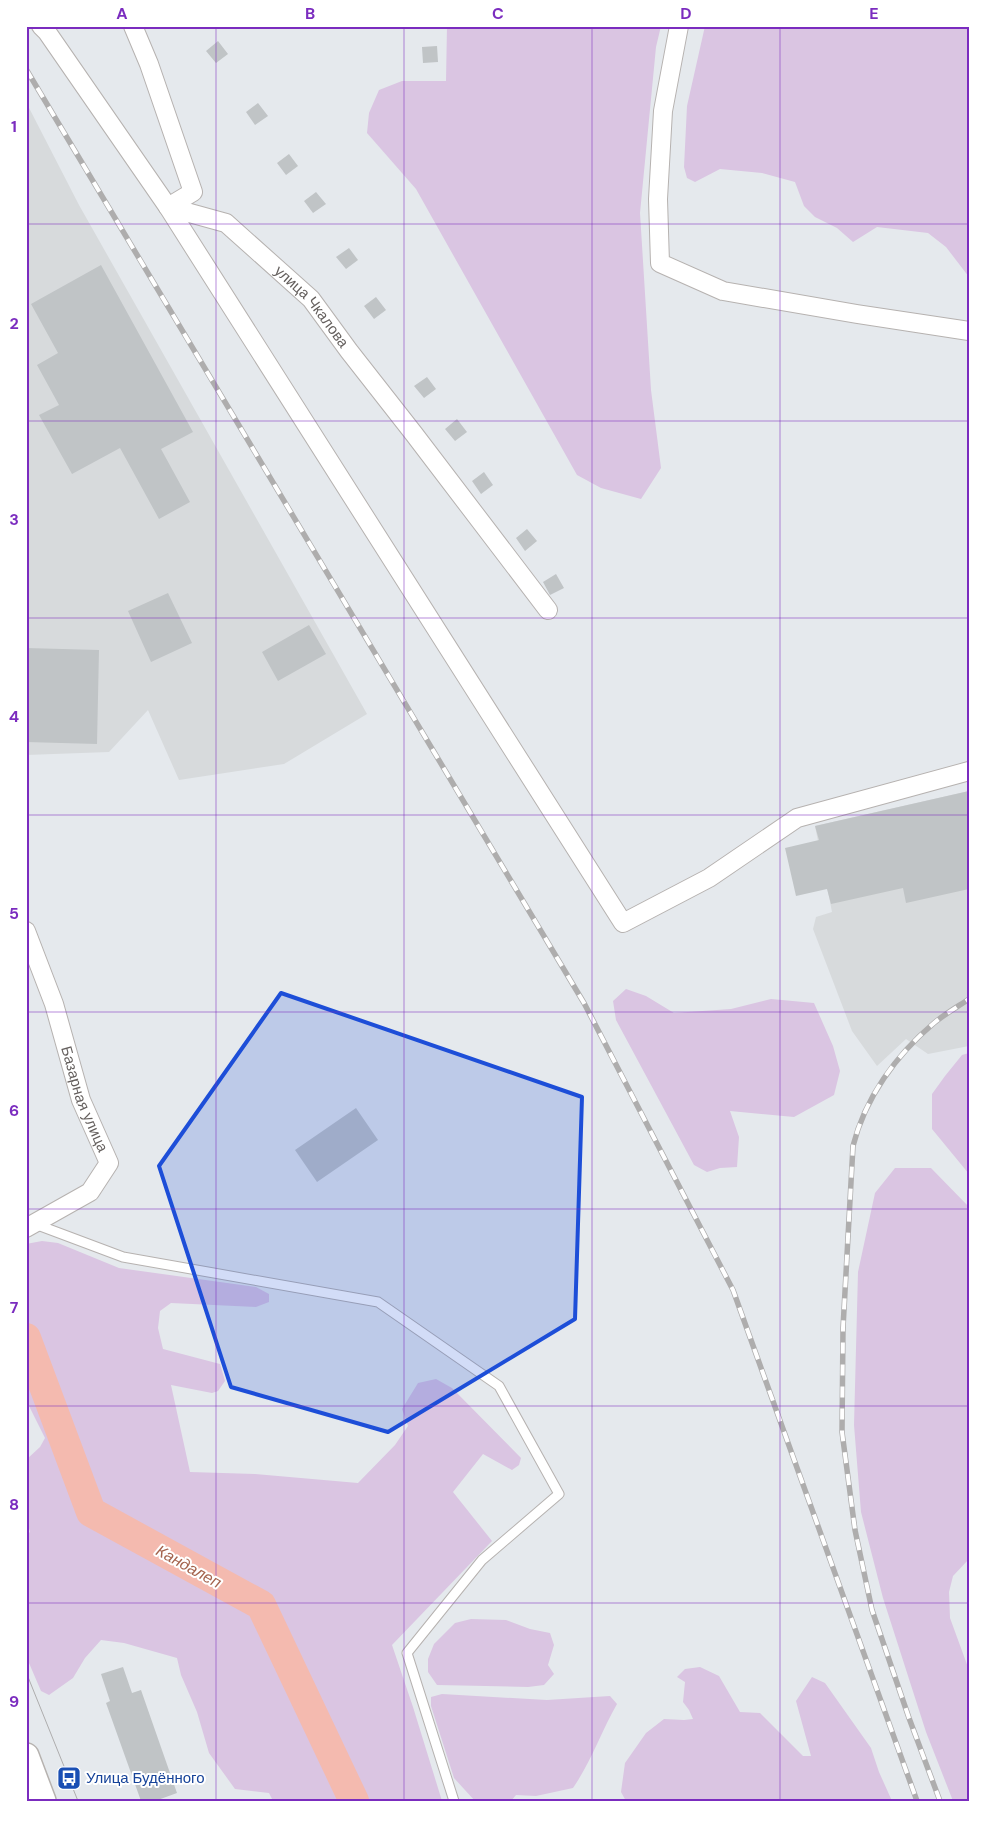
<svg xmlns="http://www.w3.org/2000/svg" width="995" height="1827" viewBox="0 0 995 1827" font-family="'DM Sans',sans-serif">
  <rect width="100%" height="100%" fill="#e5e9ed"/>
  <path fill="#d7dadc" d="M26 102 79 205 367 714 284 764 179 780 148 710 109 752 26 755Z
    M969 791V1046L928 1054 906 1039 877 1066 852 1031 813 929 816 917 832 912 815 826Z"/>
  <path fill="#dac5e2" d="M447 26H661L656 47 640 213 651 390 661 468 641 499 601 488 577 475 416 189 367 133 369 113 379 90 402 81H446Z
    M705 26H969V277L946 247 928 233 877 227 853 242 837 228 815 217 804 206 795 182 762 173 720 169 695 182 687 178 684 167 687 106Z
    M626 989 646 996 674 1013 731 1009 771 999 814 1003 833 1046 840 1071 834 1095 794 1117 730 1111 739 1137 737 1167 720 1168 707 1172 694 1165 616 1020 613 1001Z
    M969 1053V1174L932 1129V1094L945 1076 962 1055Z
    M895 1168H931L969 1207V1559L953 1576 949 1592 950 1618 969 1670V1801H953L926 1732 883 1598 861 1512 854 1425 858 1272 875 1193Z
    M42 1241 58 1243 119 1268 256 1287 269 1294V1302L256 1307 171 1303 160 1311 158 1328 163 1349 220 1364 225 1381 218 1391 212 1393 171 1385 190 1472 255 1474 358 1483 395 1445 408 1426 402 1409 418 1383 436 1379 452 1388 521 1458 519 1465 512 1470 483 1454 453 1492 492 1541 392 1645 413 1707 442 1801H273L269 1793 235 1789 209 1753 197 1712 181 1675 177 1658 124 1643 101 1640 85 1658 73 1678 49 1695 41 1691 26 1656V1535L30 1532 26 1517V1460L40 1447 45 1438 26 1400V1244Z
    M471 1619 506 1620 530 1629 550 1633 554 1645 548 1665 554 1674 544 1685 528 1687 437 1685 428 1672V1659L434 1644 455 1623Z
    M700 1667 719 1676 740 1712 760 1713 803 1756H811L796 1701 812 1677 825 1683 871 1748 879 1772 892 1801H626L621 1792 625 1763 646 1733 664 1719 684 1720 693 1719 689 1710 683 1702 685 1682 677 1677 685 1669Z
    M442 1694 547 1700 610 1696 617 1704C601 1732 591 1762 573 1788L536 1796 516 1795 511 1801H475L454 1778 431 1706V1697Z"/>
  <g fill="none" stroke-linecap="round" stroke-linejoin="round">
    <path stroke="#f4baaf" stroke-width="30" d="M26 1338 91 1512 261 1605 354 1801"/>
  </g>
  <path fill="#c0c4c6" d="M218 41 228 54 216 63 206 51Z
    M437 46 438 62 423 63 422 47Z
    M258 103 268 116 255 125 246 112Z
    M289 154 298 166 286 175 277 163Z
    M316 192 326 204 313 213 304 201Z
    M349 248 358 260 346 269 336 257Z
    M101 265 193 432 161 449 190 502 159 519 120 448 72 474 39 415 59 405 37 365 58 353 31 304Z
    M376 297 386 310 374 319 364 306Z
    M427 377 436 389 424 398 414 386Z
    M457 419 467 432 455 441 445 429Z
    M484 472 493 485 481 494 472 481Z
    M527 529 537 541 525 551 516 538Z
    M556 574 564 588 550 595 543 582Z
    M168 593 192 643 151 662 128 611Z
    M309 625 326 654 278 681 262 652Z
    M26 648 99 650 97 744 26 742Z
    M969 791V889L906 903 903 888 831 904 827 889 796 896 785 848 819 840 815 826Z
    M356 1108 378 1140 317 1182 295 1150Z
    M123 1667 132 1693 141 1690 177 1793 155 1801H141L106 1703 110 1701 101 1674Z"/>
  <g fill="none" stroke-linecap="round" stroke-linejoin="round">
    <g stroke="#b6b2b0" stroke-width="11">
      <path id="service" d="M35 1224 123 1257 378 1302 499 1386 559 1494 482 1560 407 1653 454 1801"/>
    </g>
    <g stroke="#b6b2b0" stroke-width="20">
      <g id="minor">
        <path d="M41 26 47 32 168 207 623 923 709 878 797 818 969 771"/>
        <path id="s1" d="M133 26 149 64 193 192 168 207 226 223 311 299 349 351 414 434 548 610"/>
        <path d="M679 26 663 111 658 199 660 263 723 291 857 314 969 331"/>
        <path id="s2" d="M26 931 54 1004 81 1100 109 1163 90 1192 26 1228"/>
      </g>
    </g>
    <g stroke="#b6b2af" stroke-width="28">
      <path id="secondary" d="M26 1756 43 1801"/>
    </g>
    <use href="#service" stroke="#fff" stroke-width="9"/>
    <use href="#minor" stroke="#fff" stroke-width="18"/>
    <use href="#secondary" stroke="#fff" stroke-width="25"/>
    <path stroke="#aeadad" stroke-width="1" d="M26 1672 78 1801"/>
    <g stroke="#aeadad" stroke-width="5.5">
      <path id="rail" d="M26 69 584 1003 733 1290 917 1801
        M940 1801 909 1718 872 1610 855 1530 842 1432 843 1328 853 1146C865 1098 896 1055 934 1023 945 1014 957 1007 969 999"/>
    </g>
    <use href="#rail" stroke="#fff" stroke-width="4" stroke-dasharray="11" stroke-linecap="butt"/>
  </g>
  <path fill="#1d4ed8" fill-opacity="0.2" stroke="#1d4ed8" stroke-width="4" stroke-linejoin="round" d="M281 993 582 1097 575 1319 388 1432 231 1387 159 1166Z"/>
  <path fill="none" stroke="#7b2cbf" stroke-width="1" stroke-opacity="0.55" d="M216 26V1801M404 26V1801M592 26V1801M780 26V1801M26 224H969M26 421H969M26 618H969M26 815H969M26 1012H969M26 1209H969M26 1406H969M26 1603H969"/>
  <defs>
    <g id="bus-square" transform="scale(1.25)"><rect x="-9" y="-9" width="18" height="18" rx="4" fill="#1a4fb4" stroke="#fff"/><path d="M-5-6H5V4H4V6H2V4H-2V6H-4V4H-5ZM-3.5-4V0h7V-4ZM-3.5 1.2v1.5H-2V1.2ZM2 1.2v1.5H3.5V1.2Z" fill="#fff"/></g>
  </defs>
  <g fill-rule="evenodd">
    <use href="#bus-square" x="69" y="1778"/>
  </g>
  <g text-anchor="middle" stroke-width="4" stroke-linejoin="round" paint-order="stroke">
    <g font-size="15" fill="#645f5d" stroke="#fff">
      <text dy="5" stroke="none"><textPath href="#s1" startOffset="386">улица Чкалова</textPath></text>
      <text dy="5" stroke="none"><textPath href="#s2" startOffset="178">Базарная улица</textPath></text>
    </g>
    <g font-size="15" fill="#164399" stroke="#fff" text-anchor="start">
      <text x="86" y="1783">Улица Будённого</text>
    </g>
    <g font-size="16" font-style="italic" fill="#a4634d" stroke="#fff">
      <text transform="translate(189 1566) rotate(29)" y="6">Кандалеп</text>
    </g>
  </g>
  <rect width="995" height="1827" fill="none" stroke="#ffffff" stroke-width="55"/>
  <rect x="28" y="28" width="940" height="1772" fill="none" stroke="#7b2cbf" stroke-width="2"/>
  <g font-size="16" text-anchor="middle" font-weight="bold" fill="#7b2cbf">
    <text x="122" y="19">A</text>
    <text x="310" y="19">B</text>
    <text x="498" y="19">C</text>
    <text x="686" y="19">D</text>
    <text x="874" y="19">E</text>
    <text x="14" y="132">1</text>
    <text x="14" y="329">2</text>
    <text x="14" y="525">3</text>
    <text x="14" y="722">4</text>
    <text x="14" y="919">5</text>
    <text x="14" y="1116">6</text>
    <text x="14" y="1313">7</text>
    <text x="14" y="1510">8</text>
    <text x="14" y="1707">9</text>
  </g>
</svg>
